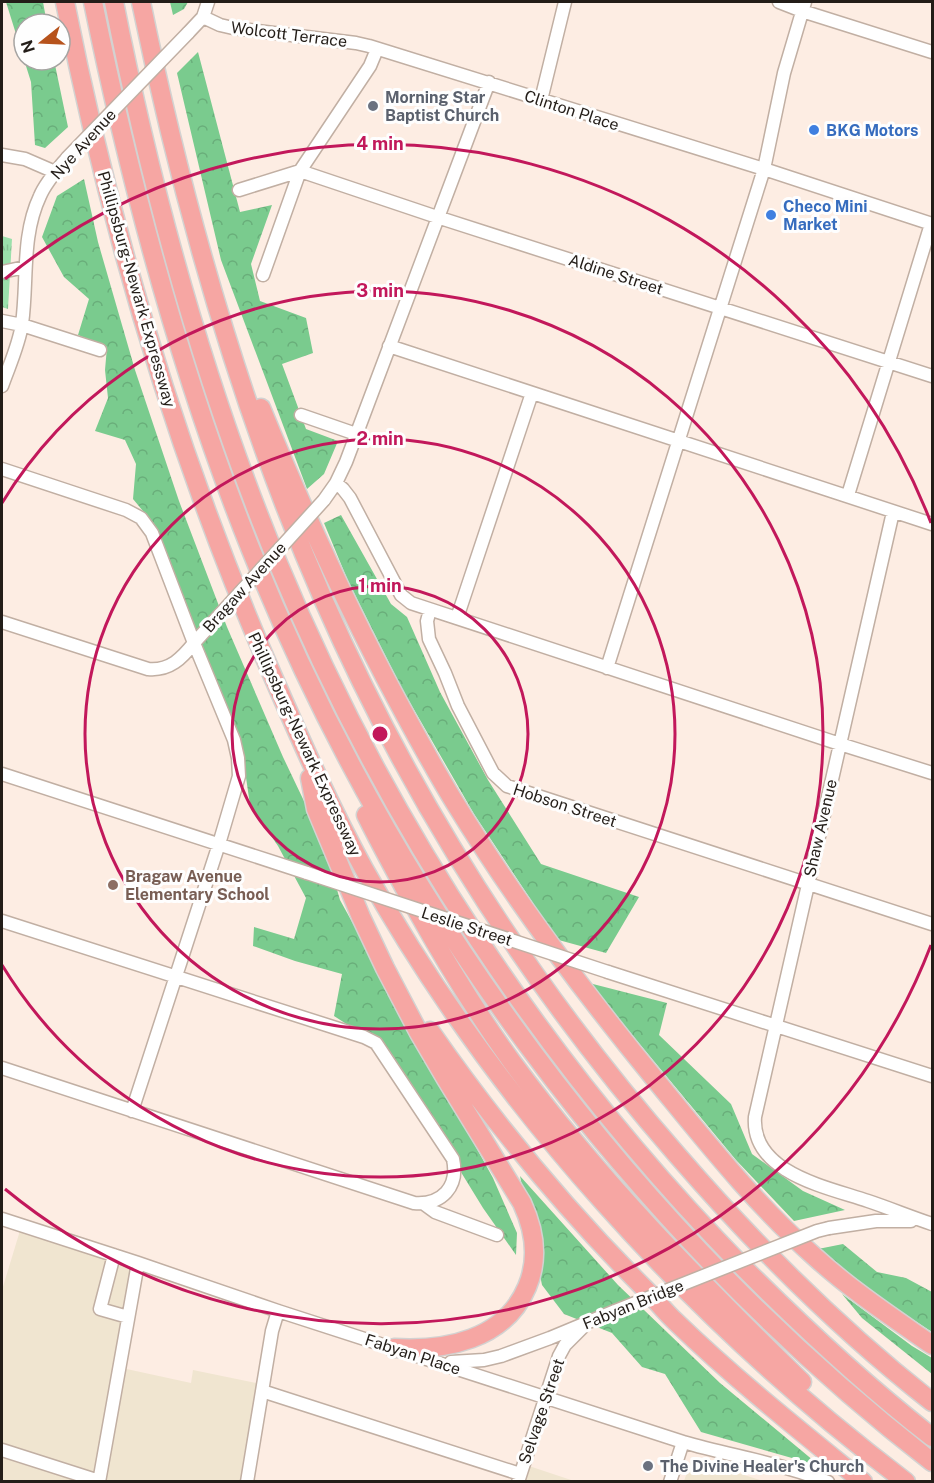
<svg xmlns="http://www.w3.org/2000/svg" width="934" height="1483" viewBox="0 0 934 1483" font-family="'Public Sans',sans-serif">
  <defs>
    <pattern id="grass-tufts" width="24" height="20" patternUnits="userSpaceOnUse" patternTransform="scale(1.5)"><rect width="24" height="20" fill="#9be0ab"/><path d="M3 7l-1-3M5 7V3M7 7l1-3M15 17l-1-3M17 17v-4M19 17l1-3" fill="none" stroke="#85c092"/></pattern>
    <pattern id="forest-crowns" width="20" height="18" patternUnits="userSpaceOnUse" patternTransform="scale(1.5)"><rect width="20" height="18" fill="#7acb8e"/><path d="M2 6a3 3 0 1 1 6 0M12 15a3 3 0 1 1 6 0" fill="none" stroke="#69ae7a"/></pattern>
  </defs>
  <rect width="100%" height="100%" fill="#fdede3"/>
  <path fill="#f0e5d0" d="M22 1224 140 1268 122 1368 191 1383 193 1370 261 1384 248 1478 263 1481 2 1482V1290Z
    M692 1458 763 1481H684Z
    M523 1464 574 1481 518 1482Z"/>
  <path fill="url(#grass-tufts)" d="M2 236 12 239 8 309 2 307Z"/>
  <path fill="url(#forest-crowns)" d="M6 2H43L47 24H24V60H54L68 127 45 148 35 145 31 82Z
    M170 2H188L184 9 173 15Z
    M198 52 240 212 272 205 251 264 260 301 306 318 313 353 282 364 306 429 338 441 324 474 307 489 221 260 177 73Z
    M84 179 98 242 135 370 179 501 227 627 283 757 323 841 340 900 493 1178 517 1233 516 1255 483 1208 448 1151 376 1043 334 1016 342 974 295 961 253 946 254 927 294 939 306 898 278 846 250 805 240 736 183 614 153 523 133 499 136 464 125 440 95 431 108 398 105 370 107 347 78 335 89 299 64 277 42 237 57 196Z
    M341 515 391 604 407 617 440 692 488 780 541 864 639 897 606 953 555 939 531 900 474 814 401 687 348 581 324 523Z
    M589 983 667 1003 659 1035 731 1104 752 1154 803 1191 845 1210 794 1221 736 1160Z
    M520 1176 618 1285 720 1383 820 1466 701 1432 665 1374 642 1367 612 1333 564 1314 542 1285Z
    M843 1244 877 1272 906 1278 932 1292V1332L885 1301 818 1249Z
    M842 1294 912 1346 932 1358V1374L862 1318Z"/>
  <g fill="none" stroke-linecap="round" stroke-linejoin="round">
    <g stroke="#c1afa3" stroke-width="15">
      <path id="minor" d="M779 2 802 11 932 52
        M203 17 220 25 233 28 356 43 369 46 764 169 932 224
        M188 33 203 17 208 2
        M541 100 565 2
        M2 155 25 159 55 172
        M300 171 437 217 932 376
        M239 190 300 171
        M2 272 25 267
        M263 275 300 171 370 66 375 54 376 49
        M2 321 22 325 100 350
        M389 346 932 524
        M2 386C9 366 19 345 22 324 28 281 21 236 40 196 46 182 57 170 67 158
        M301 415 356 434
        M2 469 126 510 141 518 152 533 194 643C182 658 170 671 148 669L2 622
        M336 483 343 489 350 498 401 595 411 603 840 744 932 773
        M848 495 931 224
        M324 500 336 483 346 462 489 82
        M893 512 755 1117C751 1173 827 1187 868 1201 889 1208 911 1217 932 1224
        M430 610 427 621 429 639 445 673 458 706 493 773 507 786 932 924
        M457 618 532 393
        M607 668 764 169 784 73 805 2
        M2 774 307 873
        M2 921 364 1037 376 1043 453 1159C459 1187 442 1205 414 1203L2 1068
        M608 972 932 1076
        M132 1111 219 844 239 776 238 758 234 740 194 643 214 621
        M424 1204 435 1212 497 1235
        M2 1219 138 1263 278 1311 683 1442C731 1456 781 1463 828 1482
        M829 1228 876 1221H911
        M114 1255 100 1309 128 1317
        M451 1362 484 1360 501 1356 550 1338 615 1311
        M262 1391 520 1474
        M2 1450 99 1481
        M99 1482 138 1263
        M247 1482 272 1331 278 1311
        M518 1482 559 1356 565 1345 582 1328
        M670 1482 683 1442"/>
    </g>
    <g stroke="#d3d2d1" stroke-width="21">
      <path id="highway" d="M65 2C111 234 179 462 274 679 302 743 330 807 364 869 495 1104 692 1320 906 1482
        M93 2C131 188 180 373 251 550 394 905 630 1227 932 1462
        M114 2C152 193 203 382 278 563 386 824 545 1065 743 1267 803 1327 865 1385 932 1437
        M141 2C183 206 240 409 324 601 412 802 533 990 678 1156 755 1245 839 1329 932 1402
        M261 408C302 508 346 605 397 700 416 735 434 769 455 803 515 901 585 994 658 1083 708 1144 756 1205 815 1257 851 1290 892 1317 932 1345
        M310 778 316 809 361 917 385 968 419 1033 446 1079 522 1203C535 1231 539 1259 527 1287 505 1340 445 1351 394 1348
        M366 815C383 849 401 882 420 916 448 966 478 1015 512 1062 598 1179 699 1281 802 1382
        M430 1031C494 1123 566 1210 645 1289 656 1300 665 1312 676 1322 735 1379 799 1430 863 1482"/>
    </g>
    <use href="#minor" stroke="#fff" stroke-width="12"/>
    <use href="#highway" stroke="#f6a6a3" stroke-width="18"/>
    <g stroke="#c1afa3" stroke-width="15" stroke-linecap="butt">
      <path id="minor-bridge" d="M67 158 188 33
        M214 621 324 500
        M307 873 608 972
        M615 1311 817 1231 829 1228"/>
    </g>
    <use href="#minor-bridge" stroke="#fff" stroke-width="12"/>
  </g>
  <g fill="none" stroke="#c2185b" stroke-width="3">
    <circle cx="380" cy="734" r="148"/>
    <circle cx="380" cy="734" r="295"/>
    <path d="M2 503A443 443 0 1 1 2 965"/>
    <path d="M931 945A590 590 0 0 1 5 1189M5 279A590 590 0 0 1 931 523"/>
  </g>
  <g fill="#6b7280" stroke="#fefefe" stroke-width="2">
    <circle cx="373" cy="106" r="6"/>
    <circle cx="648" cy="1466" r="6"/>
  </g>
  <g fill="#3f7fe0" stroke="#fefefe" stroke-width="2">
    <circle cx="814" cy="130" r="6"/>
    <circle cx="771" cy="215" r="6"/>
  </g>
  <circle fill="#8d6e63" stroke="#fefefe" stroke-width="2" cx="113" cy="885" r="6"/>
  <g text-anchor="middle" stroke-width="6" stroke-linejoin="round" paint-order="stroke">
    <g font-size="16" fill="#231d18" stroke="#fefefe">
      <text transform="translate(289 34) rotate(7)" y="6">Wolcott Terrace</text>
      <text transform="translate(572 110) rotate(18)" y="6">Clinton Place</text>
      <text transform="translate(83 144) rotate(-48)" y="6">Nye Avenue</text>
      <text transform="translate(616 274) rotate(18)" y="6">Aldine Street</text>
      <text transform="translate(137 289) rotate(74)" y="6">Phillipsburg-Newark Expressway</text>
      <text transform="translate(244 587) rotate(-48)" y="6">Bragaw Avenue</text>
      <text transform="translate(305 744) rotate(65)" y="6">Phillipsburg-Newark Expressway</text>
      <text transform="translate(565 805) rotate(18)" y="6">Hobson Street</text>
      <text transform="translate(820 828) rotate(-77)" y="6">Shaw Avenue</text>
      <text transform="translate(467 926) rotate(18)" y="6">Leslie Street</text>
      <text transform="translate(633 1304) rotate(-22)" y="6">Fabyan Bridge</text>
      <text transform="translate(413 1354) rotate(18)" y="6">Fabyan Place</text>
      <text transform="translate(541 1411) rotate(-71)" y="6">Selvage Street</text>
    </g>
    <g font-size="16" font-weight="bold" fill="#5b616d" stroke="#fefefe" text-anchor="start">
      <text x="385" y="103">Morning Star<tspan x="385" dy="18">Baptist Church</tspan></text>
      <text x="660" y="1472">The Divine Healer's Church</text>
    </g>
    <g font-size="16" font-weight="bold" fill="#366cbe" stroke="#fefefe" text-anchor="start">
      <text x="826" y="136">BKG Motors</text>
      <text x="783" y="212">Checo Mini<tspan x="783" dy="18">Market</tspan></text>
    </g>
    <g font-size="16" font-weight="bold" fill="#785e54" stroke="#fefefe" text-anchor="start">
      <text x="125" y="882">Bragaw Avenue<tspan x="125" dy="18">Elementary School</tspan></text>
    </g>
  </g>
  <circle cx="380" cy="734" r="9" fill="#c2185b" stroke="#fefefe" stroke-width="3"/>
  <g font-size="18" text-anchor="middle" font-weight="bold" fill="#c2185b" stroke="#fefefe" stroke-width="6" stroke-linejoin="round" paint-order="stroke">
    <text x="380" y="150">4 min</text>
    <text x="380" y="297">3 min</text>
    <text x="380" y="445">2 min</text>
    <text x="380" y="592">1 min</text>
  </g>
  <rect width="934" height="1483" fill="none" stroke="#231d18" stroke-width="6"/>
  <g transform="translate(42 42) rotate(252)"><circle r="28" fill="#fefefe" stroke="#a6a4a2" stroke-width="1.5"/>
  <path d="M0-4.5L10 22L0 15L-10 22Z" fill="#b7531c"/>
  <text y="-9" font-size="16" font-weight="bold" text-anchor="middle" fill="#231d18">N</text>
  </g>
</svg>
